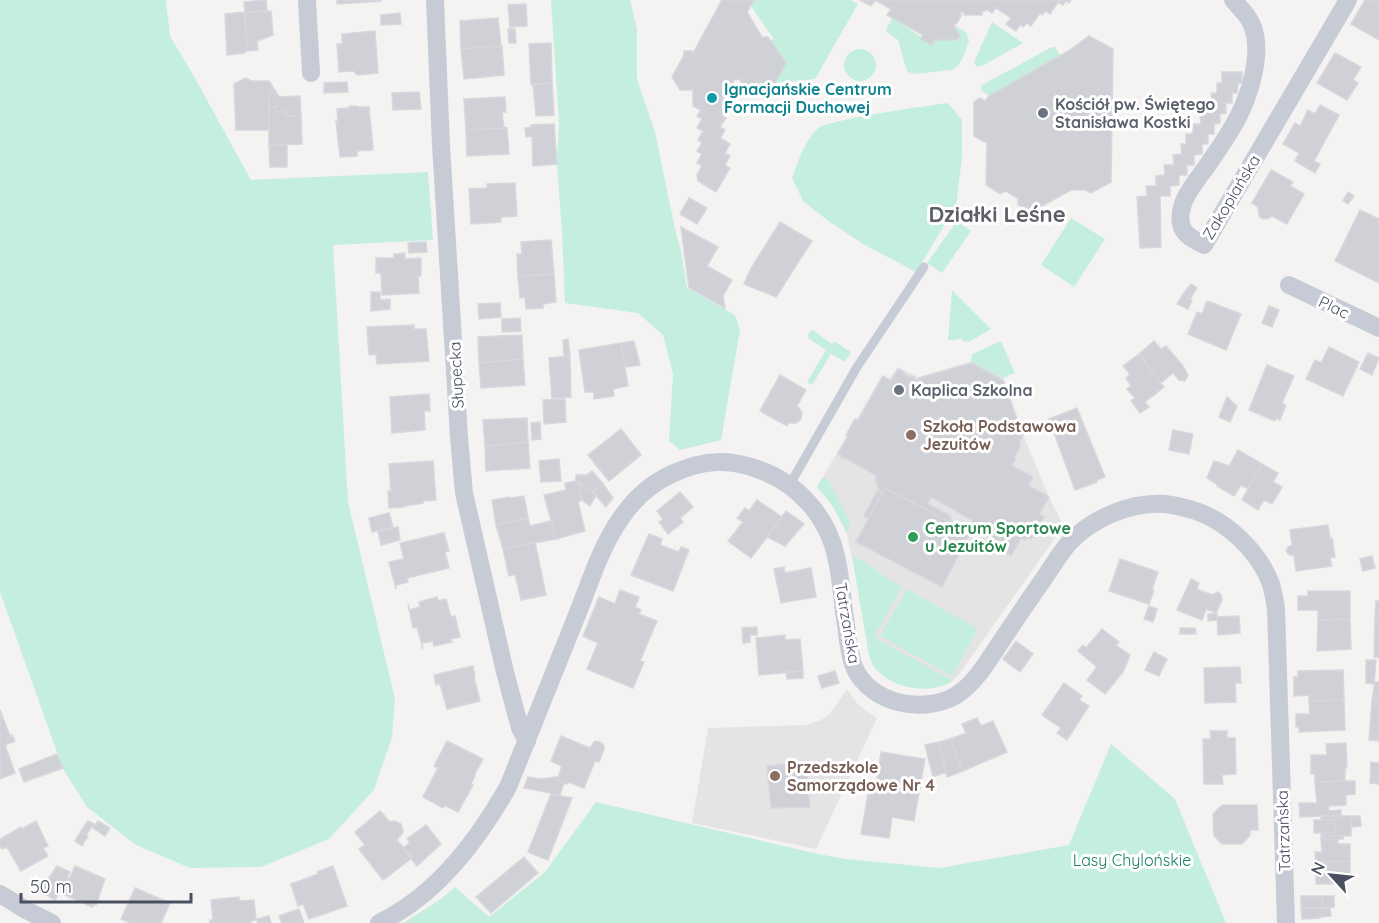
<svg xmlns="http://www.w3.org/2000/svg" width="1379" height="923" viewBox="0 0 1379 923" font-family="Quicksand,sans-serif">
  <rect width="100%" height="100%" fill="#f4f3f2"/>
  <path fill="#e5e4e4" d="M972 361 1003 378 1024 437 1049 497 1065 529 1058 534 957 677 951 682 935 688H914L896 683 884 675 876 669 870 660 860 596 847 534 832 505 817 487 882 375 890 378 898 367 918 377Z
    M847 689 856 702 865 710 877 718 816 849 692 823 708 728 806 725 821 720 830 714Z"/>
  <path fill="#c4efdf" d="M0 0H166L170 36 196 80 251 180 428 172 433 240 333 245 348 502 395 699 392 737 374 790 329 839 261 867 190 868 136 845 87 807 63 769 0 592Z
    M551 0H630L637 29V79L655 132 675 229 681 251 687 288 735 315 740 330 721 440 680 450 669 441 673 374 663 335 638 313 565 303 562 232 557 164 559 122Z
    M754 0H851L858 4 815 79 775 83 770 42 773 38 751 6Z
    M892 18 932 44 934 40 957 39 960 35 954 25 966 32 969 41C965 51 962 66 952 70L914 74 908 72 906 68 898 40 887 32 886 30Z
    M992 22 1023 43 984 65 977 67 974 62Z
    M1052 47H1055L1060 55 989 96 981 90 982 85Z
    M844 65a16 16 0 1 1 32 0a16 16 0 1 1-32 0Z
    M948 103 962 120V157L956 206 916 272 863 244 827 220 803 201 792 178C798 162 804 142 817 129 828 119 927 106 948 103Z
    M1071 218 1105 239 1074 287 1041 265Z
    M957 221 971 231 942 273 927 263Z
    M952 290 991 329 969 342 962 341V339H958L957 340H948Z
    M813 330 832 344 834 341 851 352 845 362 831 354 812 385 807 382 826 350 808 338 809 332Z
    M1001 341 1015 373 1003 378 971 361 972 354Z
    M822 478 828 480 850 523 848 534 832 505 817 487Z
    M852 556C864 560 875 569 885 577 890 580 896 583 902 586L882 623V626C876 628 874 635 878 640L952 680 951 682C945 685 939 687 933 688 913 691 888 684 875 668 871 663 869 657 868 650Z
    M907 589 978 629 952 676 880 636Z
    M1111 744 1175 799 1226 923H403L438 901 455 887 489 917 545 872 596 802 818 854 846 859 940 868 1069 845Z"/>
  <path fill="#cfd1d6" stroke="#d7d7dd" stroke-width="1.5" d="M266 0 267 11 245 12 244 2Z
    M337 0H381V1L337 4Z
    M722 0H754L747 12 762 37H768L786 63 775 83H769L770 86 748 88 747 84 743 85 739 79 733 80 735 91 722 116 726 118 720 127 725 130 720 138 730 144 725 153 730 156 725 165 730 168 716 192 698 181 697 175 702 166 697 163 702 154 697 151 702 143 698 140 703 131 697 128 702 119 697 116 701 110 693 106V90H680L672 77 684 55V51H692V55Z
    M860 0H1071L1069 3 1066 1 1063 5 1058 2 1050 14 1046 11 1042 15 1040 13 1031 26 1027 23 1023 27 1020 25 1016 31 1006 24 1011 18 996 8 992 13 986 9 985 11H982V15H964V12H961V16L957 23 954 25 960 36 957 40H934L932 45 921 39 923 35 887 15 891 9 875 0 871 6Z
    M1365 0H1379V40L1351 24Z
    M526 4 527 26 510 27 508 5Z
    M271 11 273 35 257 41 258 50 247 51 245 12Z
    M245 12 247 51 245 52V53L227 55 225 14Z
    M400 13 401 24 381 25V15Z
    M498 18 501 46 461 49 460 21Z
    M508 29H515L516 43H509Z
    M375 31 378 73 357 75 354 71 339 72 337 44H342V34Z
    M1089 36 1113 49 1111 182 1091 193 1085 190H1071L1033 211 1018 205V198L1012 195 1006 191 1000 194 986 185 987 143 974 136V102L980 98 985 101 989 96 1070 50Z
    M551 43 552 83 531 85 529 44Z
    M501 46H502L504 75 464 79 461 49Z
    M1335 53 1361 67 1353 80 1358 83 1347 100 1317 83Z
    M1222 72H1242V83H1238L1237 93H1232V103H1226V113L1220 114V123L1214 124V134H1208V144H1202V154L1194 155V165H1187V175H1179V185L1170 186V196H1160L1161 247 1140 248 1137 197 1147 196 1146 186H1156V176L1165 175 1164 165H1174L1173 155 1182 154 1181 144H1186V134H1193V124H1201L1200 114 1206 113 1205 104 1212 103 1211 93H1217V83H1222Z
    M246 78 251 81H269L276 92 269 93V130H236L234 84Z
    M347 82 348 92 324 93V83Z
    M552 83 554 115 536 116 533 84Z
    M276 92 279 97 300 96 301 116H287V112H276V107H269V93Z
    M419 92 421 109 393 110 392 93Z
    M505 97 506 112H502L504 128H507L466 130 464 99Z
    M1320 105 1339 115 1314 161 1320 164 1315 173 1295 161 1299 153 1283 144 1295 123 1300 126 1308 110 1315 114Z
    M350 106H356L358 107H369L373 148 372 150 357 151V156L340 157 336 121 338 122 337 109 348 108Z
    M269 107H276V112H287V116H301L302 144 269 145Z
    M554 124 557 164 533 166 532 136 526 137 525 128 532 127 531 125Z
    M507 128 509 154 467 156 466 130Z
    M269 145H287V167H270Z
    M1271 170 1293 182 1290 186 1304 194 1287 224 1272 216 1267 219 1261 218 1259 216 1258 207 1252 203Z
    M515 183 517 216 501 217V222L471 224 469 189 487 188V184Z
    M1348 192 1354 196 1348 204 1343 201Z
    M689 198 707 208 697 224 680 214Z
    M1360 210 1379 219V283L1335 261Z
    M780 222 812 241 776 297 744 284 750 270Z
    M681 227 718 247 707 266 732 280 723 296 725 308 689 288Z
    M551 240 554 274 518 276 517 254H522L521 242Z
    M426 242 427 252 409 253 408 243Z
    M405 253V259L421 258V276H418L419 293 382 295 381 273H376V258H394V254Z
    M554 274 556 302 543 304V308L526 309 525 297 520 298 518 276Z
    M1191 284 1197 288 1190 299 1183 294Z
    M371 292H380V300L390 299V309L371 311Z
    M1183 294 1192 300 1188 309 1177 304Z
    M1207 301 1241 314 1226 350 1188 334 1197 312 1202 314Z
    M500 303 501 317 479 319 478 304Z
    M1269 306 1279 310 1272 327 1262 323Z
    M520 318 521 331 502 332V319Z
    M414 325V329H426L429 361 377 364 376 354 369 355 367 327Z
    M522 335 523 359 479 363 478 337Z
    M568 339 570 356 564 357 563 340Z
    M634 341 640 365 625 367 621 343Z
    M1154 341 1161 349 1166 346 1183 366 1188 375 1185 381 1179 380 1173 373 1161 383 1139 354Z
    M621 343 628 386 613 389 614 396 594 399V392H585L579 350Z
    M1329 347 1359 362 1343 396 1306 379 1315 360 1321 363Z
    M1368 353 1379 358 1372 375 1360 369Z
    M1139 354 1164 387 1145 402 1149 407 1140 413 1131 401 1135 398 1127 389 1131 386 1126 378 1130 374 1123 366Z
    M570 356 571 397 552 398 549 358Z
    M523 359 525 385 481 388 479 363Z
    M972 363 1003 380 1023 435 1020 441 1019 450 1014 457 1016 458 1012 466 1033 477 1028 485 1049 497 1039 514 1044 517 1031 539 1027 537 1025 540 1021 538 1011 556 988 543 991 538 969 526 972 520 931 497 928 504 949 515 952 523 885 488 883 492 879 490 875 479 877 476 845 458 844 459 841 458 842 456 838 454 848 436 846 435 855 419 858 421 883 376 891 381 898 369 904 372 903 373 910 377 911 376 914 377 913 378 918 381 920 378Z
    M1267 365 1294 376 1282 403 1286 405 1280 420 1276 418 1275 421 1249 410Z
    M780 375 806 390 797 406 802 412 801 419 796 423H788L787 426 760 411Z
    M429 394 430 411H424L425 430 392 433 390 397Z
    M1227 397 1237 406 1230 422 1219 417Z
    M565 399 566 422 544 424 543 400Z
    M1077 408 1105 477 1097 480V482L1075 490 1049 419Z
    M527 418 528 442 485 446 483 420Z
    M540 422 541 439 532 440 531 423Z
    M621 429 641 455 609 481 588 455Z
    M1173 430 1193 434 1189 454 1169 450Z
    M528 442 530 468 486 471 485 446Z
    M1238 450 1262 464 1248 489 1241 485 1234 496 1217 486 1218 485 1207 478 1214 461 1229 466Z
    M559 459 561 481 541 482 539 461Z
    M433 461 436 500 423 501V503L404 506V507L389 508 388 491H391L389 464Z
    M1262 464 1278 473 1273 482 1282 487 1272 504 1264 500 1258 510 1242 500Z
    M592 471 603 484 593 492 576 481V475H587Z
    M576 481 579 483 582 500 578 502 585 531 556 539 544 495 566 490 565 483Z
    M579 483 590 490 596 495 590 506 582 500Z
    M603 484 613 498 606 507 593 492Z
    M885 488 970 533 942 587 856 542Z
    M877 491 882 493 868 518 864 516Z
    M680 492 693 507 680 518 683 522 668 534 659 522 663 519 657 511Z
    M524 496 528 518 496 525 492 500 510 497 511 498Z
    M757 500 782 517 751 558 728 541 743 522 737 518 745 508 749 511Z
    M786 511 804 524 785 546 767 537Z
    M389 513 393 527 372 532 369 518Z
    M528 518 530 526 551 521 556 539 503 549 496 525Z
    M1328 525 1330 539 1332 538 1335 557 1330 558 1332 566 1296 571 1294 556 1288 554 1286 550 1288 547 1292 545 1290 530Z
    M398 527 400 540 381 545 378 532Z
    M444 533 449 551 445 552 449 568 407 578 408 582 396 585V589L389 562 404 559 400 543Z
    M649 534 662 539 660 545 679 552 681 547 689 550 673 591 631 575Z
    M535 542 546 595 521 600 515 574 509 576 503 549Z
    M1372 556 1375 568 1363 571 1360 559Z
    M1120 559 1158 572 1152 589 1154 590 1149 604 1109 591Z
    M784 567 785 573 811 568 816 597 781 603 774 569Z
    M1191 579 1199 583 1197 589 1212 595 1218 592 1221 595 1222 600 1216 613 1206 609 1202 620 1177 610Z
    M620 590 639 597 635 607 641 610 639 614 657 621 640 661 644 662 633 688 587 669 598 643 583 636 599 597 615 604Z
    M1308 591H1350V619L1318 620V610H1298V596H1308Z
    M437 597 438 601 446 599 451 617 455 616 460 637 451 639 452 642 434 646 433 641 422 643 423 649 417 627 413 628 408 604 409 610 420 607 419 602Z
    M1376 601H1379V620L1375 619Z
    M1149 606 1157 609 1153 622 1144 619Z
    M1208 614H1217V620L1208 621Z
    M1239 616 1240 633 1218 635 1217 617Z
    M1350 619 1351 649 1317 651 1318 620Z
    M1375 619 1379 620V658L1374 657Z
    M757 627V635H750V642L743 643 742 628Z
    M1180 628H1195L1196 634H1180Z
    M1102 629 1119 642 1116 645 1130 655 1123 672 1105 694 1087 680 1097 667 1078 651 1083 645 1086 648Z
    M785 635V640L800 639 803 671 759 675 756 638Z
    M1016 641 1033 654 1020 672 1003 659Z
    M1154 652 1167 659 1159 676 1145 670Z
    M1366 660H1376L1374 684 1366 683Z
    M473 666 475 676 474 677 480 701 447 709 440 684 436 685 434 675Z
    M1240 667 1241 683H1235L1236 702 1205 703 1204 668Z
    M1343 670 1344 700 1309 701V695L1294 696V677H1298V671Z
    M803 671V678L787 679 786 672Z
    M835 671 839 683 822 688 818 676Z
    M1375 682H1379V701L1372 700Z
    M1064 683 1082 696 1079 700 1089 706 1067 740 1057 733 1061 728 1042 715Z
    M1344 700 1345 730 1299 732V727H1296V714H1310L1309 701Z
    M1372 700 1379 701V741L1369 740Z
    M0 710 10 736 12 735 15 741 5 745 15 773 0 779Z
    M977 718 981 726 993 721 1007 752 963 771 950 739 966 733 962 724Z
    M1210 731H1227V738H1235L1236 774 1222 775 1223 784H1204L1203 739H1211Z
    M561 736 590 748 595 741 600 742 604 745V749L599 762 595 761 584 788 568 782 567 784 557 780 562 766 551 761Z
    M950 739 963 771 947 777 939 742Z
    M447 741 483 759 474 775 475 776 471 784 473 785 458 812 444 805 443 808 423 797 438 768 434 766Z
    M939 742 946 772 933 777 925 745Z
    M1346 743 1347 768H1345V781L1315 782V774H1311V755H1327L1326 744Z
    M881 752 925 759 914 821 892 817 889 838 861 834 870 783 877 785 878 778H877Z
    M57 754 63 768 24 782 19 769Z
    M1371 762 1379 763V784L1370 783Z
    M794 763V764L806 763 810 807 771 808 767 766Z
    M528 777 541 779 558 777 557 780 564 783 560 795 524 788Z
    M1345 781H1355V794L1346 795V805L1329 806 1328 811 1341 810V815L1300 817 1299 803H1317L1315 782Z
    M551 794 572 798 548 860 528 852Z
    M1222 805H1257L1258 830H1250V835L1242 844H1222L1214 836 1213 814Z
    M380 811 390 822 394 821 401 824 403 832 397 840 412 858 383 880 359 849 365 845 355 832Z
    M1321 816H1351V836H1321V833H1335L1334 820H1321Z
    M1351 816H1360L1361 826 1351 827Z
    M1314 820H1334L1335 833H1314Z
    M36 821 48 846 43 848 48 856 21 871 7 847 2 849 0 846V839L21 827 22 829Z
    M88 821 94 824 86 835 81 831Z
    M98 821 110 828 105 836 93 828Z
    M426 825 441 844 417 866 403 848 410 843 407 839Z
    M81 831 88 836 82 846 75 841Z
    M1322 836H1343V839H1321Z
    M1321 839H1338V844H1350V861L1316 862 1315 852H1322Z
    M524 857 538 873 491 913 476 897Z
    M1350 861V879H1339V884H1316V862Z
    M57 866 70 872 67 877 70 878 64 890 61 889 55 900 40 891Z
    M75 866 105 879 96 905 94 904 92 907 63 894Z
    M333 866 347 906 309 919 303 904 298 906 291 884 318 874 317 872Z
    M135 888 170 903 161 923H130L121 919Z
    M1301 896H1322L1323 908H1301Z
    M1322 896H1334V907L1323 908Z
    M239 897V901L254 900 256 920 251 921V923H210V920H213L211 900Z
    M1301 908H1320V918L1302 919Z
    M1320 908H1330L1331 916 1320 917Z
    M299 909 304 923H282L279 916Z
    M269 916 271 923H258L257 919Z"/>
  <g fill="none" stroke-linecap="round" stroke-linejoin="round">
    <path stroke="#c7cbd6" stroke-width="9" d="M789 486 857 367 924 267"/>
    <path stroke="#c7cbd6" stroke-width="18" d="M307 0 311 73
      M435 0 441 145 459 437 464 493 505 672 520 728 527 741
      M1233 0C1239 7 1246 13 1250 21 1264 46 1252 87 1241 111 1232 131 1219 148 1207 166 1195 183 1177 202 1181 224 1183 235 1195 240 1204 245L1348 0
      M1289 285 1379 328
      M0 894 26 910 52 923
      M379 923C437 895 477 841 508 787 532 728 555 669 579 610 591 579 602 545 621 518 634 499 653 482 674 473 703 460 729 458 760 470 798 484 827 516 836 556 841 577 842 598 845 619 848 635 848 654 855 669 872 704 923 714 955 696 974 685 988 661 1000 643 1014 622 1028 601 1043 580 1051 568 1059 555 1068 544 1092 518 1130 502 1165 504 1175 505 1186 508 1196 511 1228 522 1259 552 1271 584 1273 592 1275 601 1276 609L1286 923"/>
  </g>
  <circle fill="#0f9aa8" stroke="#fff" stroke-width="2" cx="712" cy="98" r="6"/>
  <g fill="#6b7280" stroke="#fff" stroke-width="2">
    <circle cx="1043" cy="113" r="6"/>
    <circle cx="899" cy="390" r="6"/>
  </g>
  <g fill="#8d6e63" stroke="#fff" stroke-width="2">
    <circle cx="911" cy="435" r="6"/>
    <circle cx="775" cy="776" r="6"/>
  </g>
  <circle fill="#2e9e5b" stroke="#fff" stroke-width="2" cx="913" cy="537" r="6"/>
  <g text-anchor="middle" stroke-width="6" stroke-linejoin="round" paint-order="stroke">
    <g font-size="16" font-weight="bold" fill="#0d838f" stroke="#fff" text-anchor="start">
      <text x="724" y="95">Ignacjańskie Centrum<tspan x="724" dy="18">Formacji Duchowej</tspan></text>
    </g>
    <g font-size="16" font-weight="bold" fill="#5b616d" stroke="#fff" text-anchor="start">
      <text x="1055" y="110">Kościół pw. Świętego<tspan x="1055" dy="18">Stanisława Kostki</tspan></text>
      <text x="911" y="396">Kaplica Szkolna</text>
    </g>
    <g font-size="16" fill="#4a5060" stroke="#fff">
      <text transform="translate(1231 197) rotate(-59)" y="6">Zakopiańska</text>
      <text transform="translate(1334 307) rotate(26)" y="6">Plac</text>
      <text transform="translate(456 375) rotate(-93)" y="6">Słupecka</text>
      <text transform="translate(848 623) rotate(80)" y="6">Tatrzańska</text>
      <text transform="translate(1283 831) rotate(-92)" y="6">Tatrzańska</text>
    </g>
    <g font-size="16" font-weight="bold" fill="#785e54" stroke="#fff" text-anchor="start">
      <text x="923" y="432">Szkoła Podstawowa<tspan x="923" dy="18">Jezuitów</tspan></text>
      <text x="787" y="773">Przedszkole<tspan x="787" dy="18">Samorządowe Nr 4</tspan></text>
    </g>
    <g font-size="16" font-weight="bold" fill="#27864d" stroke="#fff" text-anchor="start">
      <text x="925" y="534">Centrum Sportowe<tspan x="925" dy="18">u Jezuitów</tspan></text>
    </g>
    <g font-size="16" fill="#1b8167" stroke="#fff">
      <text x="1132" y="866">Lasy Chylońskie</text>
    </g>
    <g font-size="22" font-weight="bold" fill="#5f6067" stroke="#fff">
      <text x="997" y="222">Działki Leśne</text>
    </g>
  </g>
  <g transform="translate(1331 875) rotate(297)" stroke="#ffffff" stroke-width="4.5" paint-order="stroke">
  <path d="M0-4.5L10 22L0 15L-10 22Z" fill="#4a5060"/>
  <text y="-9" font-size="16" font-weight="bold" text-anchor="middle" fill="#4a5060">N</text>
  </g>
  <path d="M21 893v9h170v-9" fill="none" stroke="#4a5060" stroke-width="3"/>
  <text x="30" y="893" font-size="18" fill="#4a5060" stroke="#ffffff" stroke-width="4.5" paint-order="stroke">50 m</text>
</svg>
